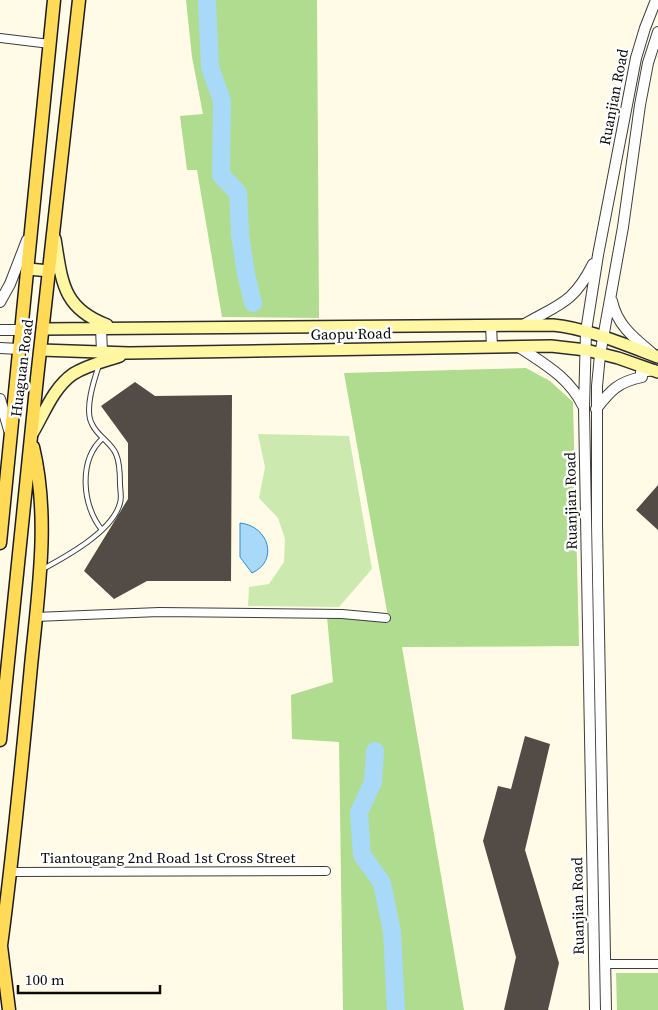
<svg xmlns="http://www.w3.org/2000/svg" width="658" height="1010" viewBox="0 0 658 1010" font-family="'Source Serif 4',serif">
  <rect width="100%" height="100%" fill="#fffbe6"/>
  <path fill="#cceaaf" d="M258 434 349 436 372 569 339 607 248 606 249 587 269 584 284 562 285 539 278 518 259 498 265 467Z"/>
  <path fill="#afdc8e" d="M186 0H317L319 318 222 317 197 170H187L180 116 203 114 192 57Z
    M526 368 550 381 573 402 579 646 402 647 464 1010H343L339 742 292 739 291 695 333 682 327 617 389 622 344 373Z
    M616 973H658V1010H617Z"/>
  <path fill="#a8d9f9" stroke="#2c8dd3" d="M240 523C269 526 279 561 252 573L240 557Z"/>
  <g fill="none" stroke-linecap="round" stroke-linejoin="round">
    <path stroke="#a8d9f9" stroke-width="18" d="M207 0 210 67 222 101 221 175 238 193 240 234 246 274 253 303
      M375 751 373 782 359 812 362 855 382 883 392 932 396 1010"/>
  </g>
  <path fill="#534b46" d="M135 382 155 396 232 395 231 581H147L114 599 84 571 128 499V443L101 406Z
    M658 485V530L636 510Z
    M525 736 550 744 525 850 559 963 548 1010H504L516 957 483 841 498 786 511 789Z"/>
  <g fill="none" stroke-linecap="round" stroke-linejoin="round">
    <g stroke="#3d3d3d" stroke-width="6">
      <path id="service" d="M102 530C82 506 78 460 103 438
        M43 569C67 556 113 531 120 503 122 497 120 490 120 484 120 474 120 463 116 454 111 442 97 436 92 424 84 410 94 380 99 365"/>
    </g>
    <g stroke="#3d3d3d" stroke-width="10">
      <path id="minor" d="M0 38 50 44
        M35 617 159 612 342 614 386 618
        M10 872 326 871
        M605 964H658"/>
    </g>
    <g stroke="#3d3d3d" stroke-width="12">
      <path id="tertiary" d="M612 301C617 325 634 338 652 353
        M0 302 10 284 27 240
        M491 325 492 347
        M523 325C559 304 573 304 593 264
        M101 328 102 352
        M0 330H21
        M519 347C544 364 569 377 583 406
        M0 348 19 349
        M0 399 9 430
        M596 409C611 390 618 382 642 377L641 372 654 370
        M595 1010 584 408 586 331 598 255 636 58 645 28 656 0
        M606 1010 597 525V386L600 355 623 227 640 105 648 63 658 32"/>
    </g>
    <g stroke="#2c2c2c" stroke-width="14">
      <path id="secondary" d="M55 239C62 281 62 308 107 325
        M28 269 50 271
        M43 329 553 325C586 328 626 345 658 357
        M41 350 129 353 551 346 586 350 618 358 658 372
        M32 434C44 414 53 388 73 374 87 365 105 361 120 356"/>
    </g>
    <g stroke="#1b1b1b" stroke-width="15">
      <path id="primary" d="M0 543 54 0
        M0 740 37 378 79 0
        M1 946 9 1010
        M0 953C13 858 22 762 31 666 38 594 50 518 33 447"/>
    </g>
    <use href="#service" stroke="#fff" stroke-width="4"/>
    <use href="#minor" stroke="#fff" stroke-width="8"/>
    <use href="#tertiary" stroke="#fff" stroke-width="10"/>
    <use href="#secondary" stroke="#fff7a1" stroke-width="11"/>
    <use href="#primary" stroke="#ffda56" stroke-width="12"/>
  </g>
  <g text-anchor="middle" stroke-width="5" stroke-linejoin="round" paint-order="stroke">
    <g font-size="15" fill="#0a0a0a" stroke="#fff">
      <text transform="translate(614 97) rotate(-79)" y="5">Ruanjian Road</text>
      <text transform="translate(351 334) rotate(-1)" y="5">Gaopu Road</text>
      <text transform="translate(22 368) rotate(-83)" y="5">Huaguan Road</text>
      <text transform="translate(571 501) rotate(-91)" y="5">Ruanjian Road</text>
      <text x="168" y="863">Tiantougang 2nd Road 1st Cross Street</text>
      <text transform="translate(578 906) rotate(-91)" y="5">Ruanjian Road</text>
    </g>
  </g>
  <path d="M18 985v8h142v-8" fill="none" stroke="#0a0a0a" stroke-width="2.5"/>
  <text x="25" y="985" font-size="15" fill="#0a0a0a" stroke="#ffffff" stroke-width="4" paint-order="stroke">100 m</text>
</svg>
